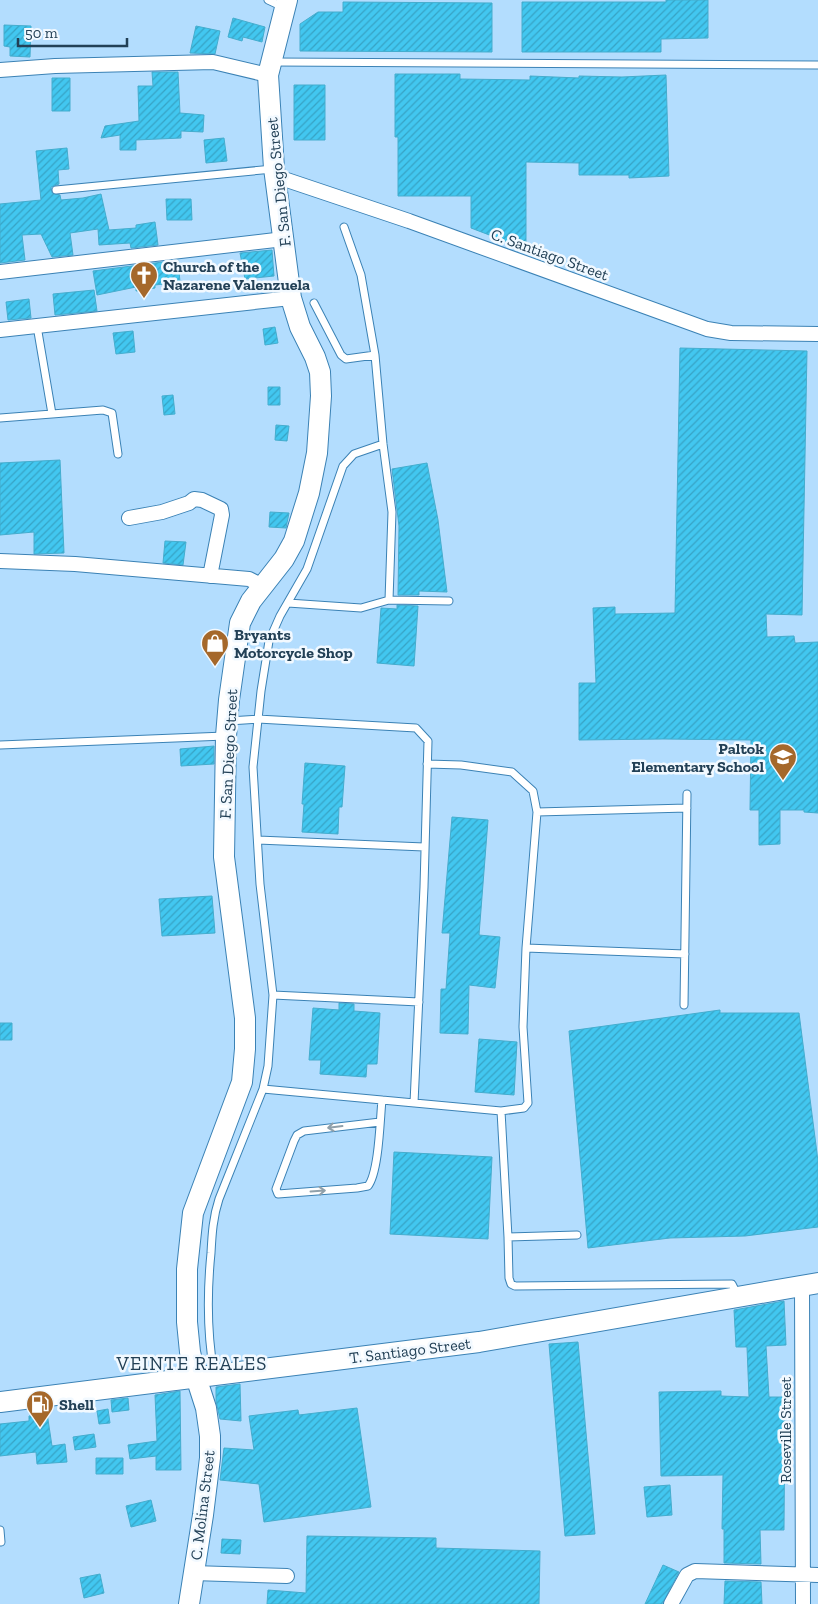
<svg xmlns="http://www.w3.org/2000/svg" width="818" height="1604" viewBox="0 0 818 1604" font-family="'Zilla Slab',serif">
  <defs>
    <pattern id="building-hatch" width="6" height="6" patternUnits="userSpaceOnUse" patternTransform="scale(1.25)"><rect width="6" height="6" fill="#42c7f0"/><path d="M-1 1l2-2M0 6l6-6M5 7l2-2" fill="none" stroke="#37a3c5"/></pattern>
  </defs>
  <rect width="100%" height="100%" fill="#b3ddfe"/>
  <path fill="url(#building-hatch)" stroke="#44adce" d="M666 0H708V38L661 39V52H522V2H666Z
    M343 2 492 3V52L300 51V24L318 12H343Z
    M233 18 265 27 262 42 243 37 242 41 228 37Z
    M4 25 31 26 30 57 10 56V47L4 46Z
    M196 26 220 31 215 54 190 53Z
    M152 72H178L180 113 204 115 203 132 181 131V138L136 140V150H120V135L101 138 105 126 139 121 138 86H153Z
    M395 74H460V79L530 80V76L579 78V76L622 77 666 75 669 176 629 178V175H579V163L526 162V249L471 228V196H398V137H395Z
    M52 78H70V111H52Z
    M294 85H325V140H294Z
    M224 138 227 161 206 163 204 140Z
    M67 148 69 169 58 170 59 184 51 187 52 193 60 195 61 200 83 198 101 194 109 230 136 228V225L155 222 158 245 131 248 130 243 99 245 98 229 70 233 73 255 52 257 41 234 22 235 25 260 0 263V204L41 200 36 151Z
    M166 199H191L192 220H167Z
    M272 250 274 276 245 279 240 253Z
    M178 260 180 282 155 285V288L136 291V287L97 295 93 271Z
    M94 290 97 311 55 315 53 294Z
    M29 299 31 318 8 320 6 302Z
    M275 327 278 343 265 345 263 329Z
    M133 331 135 352 116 354 113 333Z
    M680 348 807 351 802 615 766 614 767 637 794 636 795 643 818 642V813L804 812V810H780V844L759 845V810H750L751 740 664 739 579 740V683H596L593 608 615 607V614L675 613Z
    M268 387H280V405H268Z
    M173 395 175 414 164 415 162 396Z
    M276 425 289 426 287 441 275 440Z
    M60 460 64 553 34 554V532L0 535V463Z
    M427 463 438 520 447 592 419 591V595H398L399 526 392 469Z
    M270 512 289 513 286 528 269 527Z
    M165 541 186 542 183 565 163 563Z
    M397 605 418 606 414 666 377 663 381 608 397 609Z
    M214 746V764L181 766 180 749Z
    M305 763 345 766 342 807H339L338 834 302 832 304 804H302Z
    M452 817 488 820 479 935 500 937 495 988 469 985 468 1034 440 1033 441 989H446L450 933H442Z
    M212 896 215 933 162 936 159 899Z
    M339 1003 354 1004V1011L380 1013 377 1064H367L366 1077 320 1074 321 1060H309L313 1008 339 1010Z
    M720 1010V1013H799L818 1161V1227L745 1236 670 1238 588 1248 569 1031Z
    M0 1023H12V1040H0Z
    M479 1039 517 1042 514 1095 475 1092Z
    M394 1152 492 1157 488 1239 390 1234Z
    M784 1301 786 1345 766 1346 769 1397H785L784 1530H760L761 1564 724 1563V1529H722L723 1475 661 1476 659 1392 721 1391V1396L749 1397 747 1347H736L734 1310Z
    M578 1342 595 1534 565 1536 549 1344Z
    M240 1384 241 1421 220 1419 216 1401V1387Z
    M180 1391 181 1470H156V1456L130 1459 128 1445 157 1441 155 1395Z
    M128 1398 129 1410 112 1412 111 1400Z
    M357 1408 371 1507 264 1522 259 1484 220 1480 224 1448 254 1450 249 1416 298 1410 299 1415Z
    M108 1409 110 1423 99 1424 97 1411Z
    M47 1413 52 1446 65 1444 67 1462 37 1464 36 1452 0 1456V1424L29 1421V1416Z
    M94 1434 96 1447 75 1450 73 1437Z
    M96 1458H123V1474H96Z
    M670 1485 672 1515 647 1517 644 1487Z
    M151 1500 156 1521 131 1527 126 1506Z
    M307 1536 436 1538V1548L540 1551 539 1604H267L268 1590 306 1593Z
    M222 1539 241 1540 240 1554 221 1553Z
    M663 1565 679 1572 662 1604H645Z
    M100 1574 104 1593 84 1598 80 1578Z
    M725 1581 761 1582 762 1604H724Z"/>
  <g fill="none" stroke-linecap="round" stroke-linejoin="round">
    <g stroke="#3b82b5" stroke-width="9">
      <path id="lane" d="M268 0 283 7
        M273 62 818 65
        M56 190 273 169
        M344 227 361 275 375 355
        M314 303 341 355 346 359 375 355 383 444 392 512 389 600
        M37 326 52 414 103 410 112 413 118 454
        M0 418 52 414
        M288 603 361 608 389 600 449 601
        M229 721 258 719 416 728 428 741 424 887 414 1103
        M0 745 225 736
        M427 764 461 765 512 772 533 791 537 812 526 948 523 1027 528 1103 524 1108 501 1111 508 1237 577 1235
        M537 812 687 808
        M258 840 424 847
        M526 948 685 954
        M273 995 419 1002
        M684 1005 687 794
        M263 1089 501 1111
        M380 1122 304 1131 297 1135 294 1141 276 1189 278 1194 357 1188 368 1186C379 1172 380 1119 382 1100
        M508 1237 509 1278 511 1284 515 1286 732 1284 738 1296
        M214 1373C207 1333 207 1293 211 1253 212 1234 213 1217 219 1199L263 1089 268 1066 273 995 260 884 253 767 261 691 269 641 280 616 307 569 343 466 354 454 383 444
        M0 1530 1 1542"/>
    </g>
    <g stroke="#3b82b5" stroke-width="16">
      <path id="street" d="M0 70 55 66 213 62 268 75
        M275 176 409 221 707 329 731 333 818 334
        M0 272 284 239
        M0 330 291 298
        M129 518 162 512 189 503 194 499 202 500 221 509 222 515 210 576
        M0 561 75 564 249 579 263 586
        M802 1286 803 1604
        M193 1573 287 1576
        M671 1604 687 1575 695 1571 818 1575"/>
    </g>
    <g stroke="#3b82b5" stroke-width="22">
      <path id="secondary" d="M0 1402 479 1342 818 1283
        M189 1604 203 1515 210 1458V1436L206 1408 196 1377 190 1352 187 1322V1269L193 1213 242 1082 245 1049V1018L224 857 226 736 229 700 240 623 251 601 284 559 294 541 309 493 317 453 321 396 320 372 315 357 300 327 291 298 274 168 268 75 287 0"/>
    </g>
    <use href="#lane" stroke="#fff" stroke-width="7"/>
    <use href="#street" stroke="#fff" stroke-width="14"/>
    <use href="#secondary" stroke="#fff" stroke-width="20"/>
  </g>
  <defs><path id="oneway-shaft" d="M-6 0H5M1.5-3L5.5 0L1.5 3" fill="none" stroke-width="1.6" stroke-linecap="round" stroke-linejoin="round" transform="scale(1.25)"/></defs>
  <g stroke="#90a0aa">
    <use href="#oneway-shaft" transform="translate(335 1127) rotate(173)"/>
    <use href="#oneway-shaft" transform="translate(318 1191) rotate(-4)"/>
  </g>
  <defs>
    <g id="church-pin" transform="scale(1.4375)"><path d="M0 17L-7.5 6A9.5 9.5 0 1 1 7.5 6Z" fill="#a5682b" stroke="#f2f9ff"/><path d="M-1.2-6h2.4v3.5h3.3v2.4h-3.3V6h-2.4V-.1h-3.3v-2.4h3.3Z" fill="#fff"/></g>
    <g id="shop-pin" transform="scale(1.4375)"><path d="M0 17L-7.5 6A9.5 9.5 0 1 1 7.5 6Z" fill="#a5682b" stroke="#f2f9ff"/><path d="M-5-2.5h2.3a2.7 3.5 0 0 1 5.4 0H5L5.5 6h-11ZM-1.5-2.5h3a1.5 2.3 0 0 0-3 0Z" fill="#fff"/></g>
    <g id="school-pin" transform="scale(1.4375)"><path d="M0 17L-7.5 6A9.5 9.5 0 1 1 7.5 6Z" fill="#a5682b" stroke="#f2f9ff"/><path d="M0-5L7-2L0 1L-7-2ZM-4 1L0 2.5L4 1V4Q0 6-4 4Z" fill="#fff"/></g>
    <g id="fuel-pin" transform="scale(1.4375)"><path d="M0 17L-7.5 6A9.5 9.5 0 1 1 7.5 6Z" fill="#a5682b" stroke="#f2f9ff"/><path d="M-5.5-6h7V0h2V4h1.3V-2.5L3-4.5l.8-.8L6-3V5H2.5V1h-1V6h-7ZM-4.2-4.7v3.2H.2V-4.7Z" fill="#fff"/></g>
  </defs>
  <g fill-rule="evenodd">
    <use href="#church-pin" x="144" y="275"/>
    <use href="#shop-pin" x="215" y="643"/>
    <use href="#school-pin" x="783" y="757"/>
    <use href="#fuel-pin" x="40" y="1404"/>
  </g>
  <g text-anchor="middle" stroke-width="5" stroke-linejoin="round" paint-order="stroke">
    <g font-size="16" fill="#224056" stroke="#f2f9ff">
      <text transform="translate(278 182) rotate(-96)" y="6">F. San Diego Street</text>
      <text transform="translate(550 254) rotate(20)" y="6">C. Santiago Street</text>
      <text transform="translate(228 754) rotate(-87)" y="6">F. San Diego Street</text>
      <text transform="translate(410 1350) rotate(-7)" y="6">T. Santiago Street</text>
      <text transform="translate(785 1430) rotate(-90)" y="6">Roseville Street</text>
      <text transform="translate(202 1505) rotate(-83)" y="6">C. Molina Street</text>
    </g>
    <g font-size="16" font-weight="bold" fill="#224056" stroke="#f2f9ff" text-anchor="start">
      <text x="163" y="272">Church of the<tspan x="163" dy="18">Nazarene Valenzuela</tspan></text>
      <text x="234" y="640">Bryants<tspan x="234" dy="18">Motorcycle Shop</tspan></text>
      <text x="764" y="754" text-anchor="end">Paltok<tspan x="764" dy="18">Elementary School</tspan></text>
      <text x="59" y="1410">Shell</text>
    </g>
    <g font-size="19" letter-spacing="1" fill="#224056" stroke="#f2f9ff">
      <text x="192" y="1370">VEINTE REALES</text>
    </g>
  </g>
  <path d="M18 38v8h109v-8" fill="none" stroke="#224056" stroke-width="2.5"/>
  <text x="25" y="38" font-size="15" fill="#224056" stroke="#f2f9ff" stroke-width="4" paint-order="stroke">50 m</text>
</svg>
